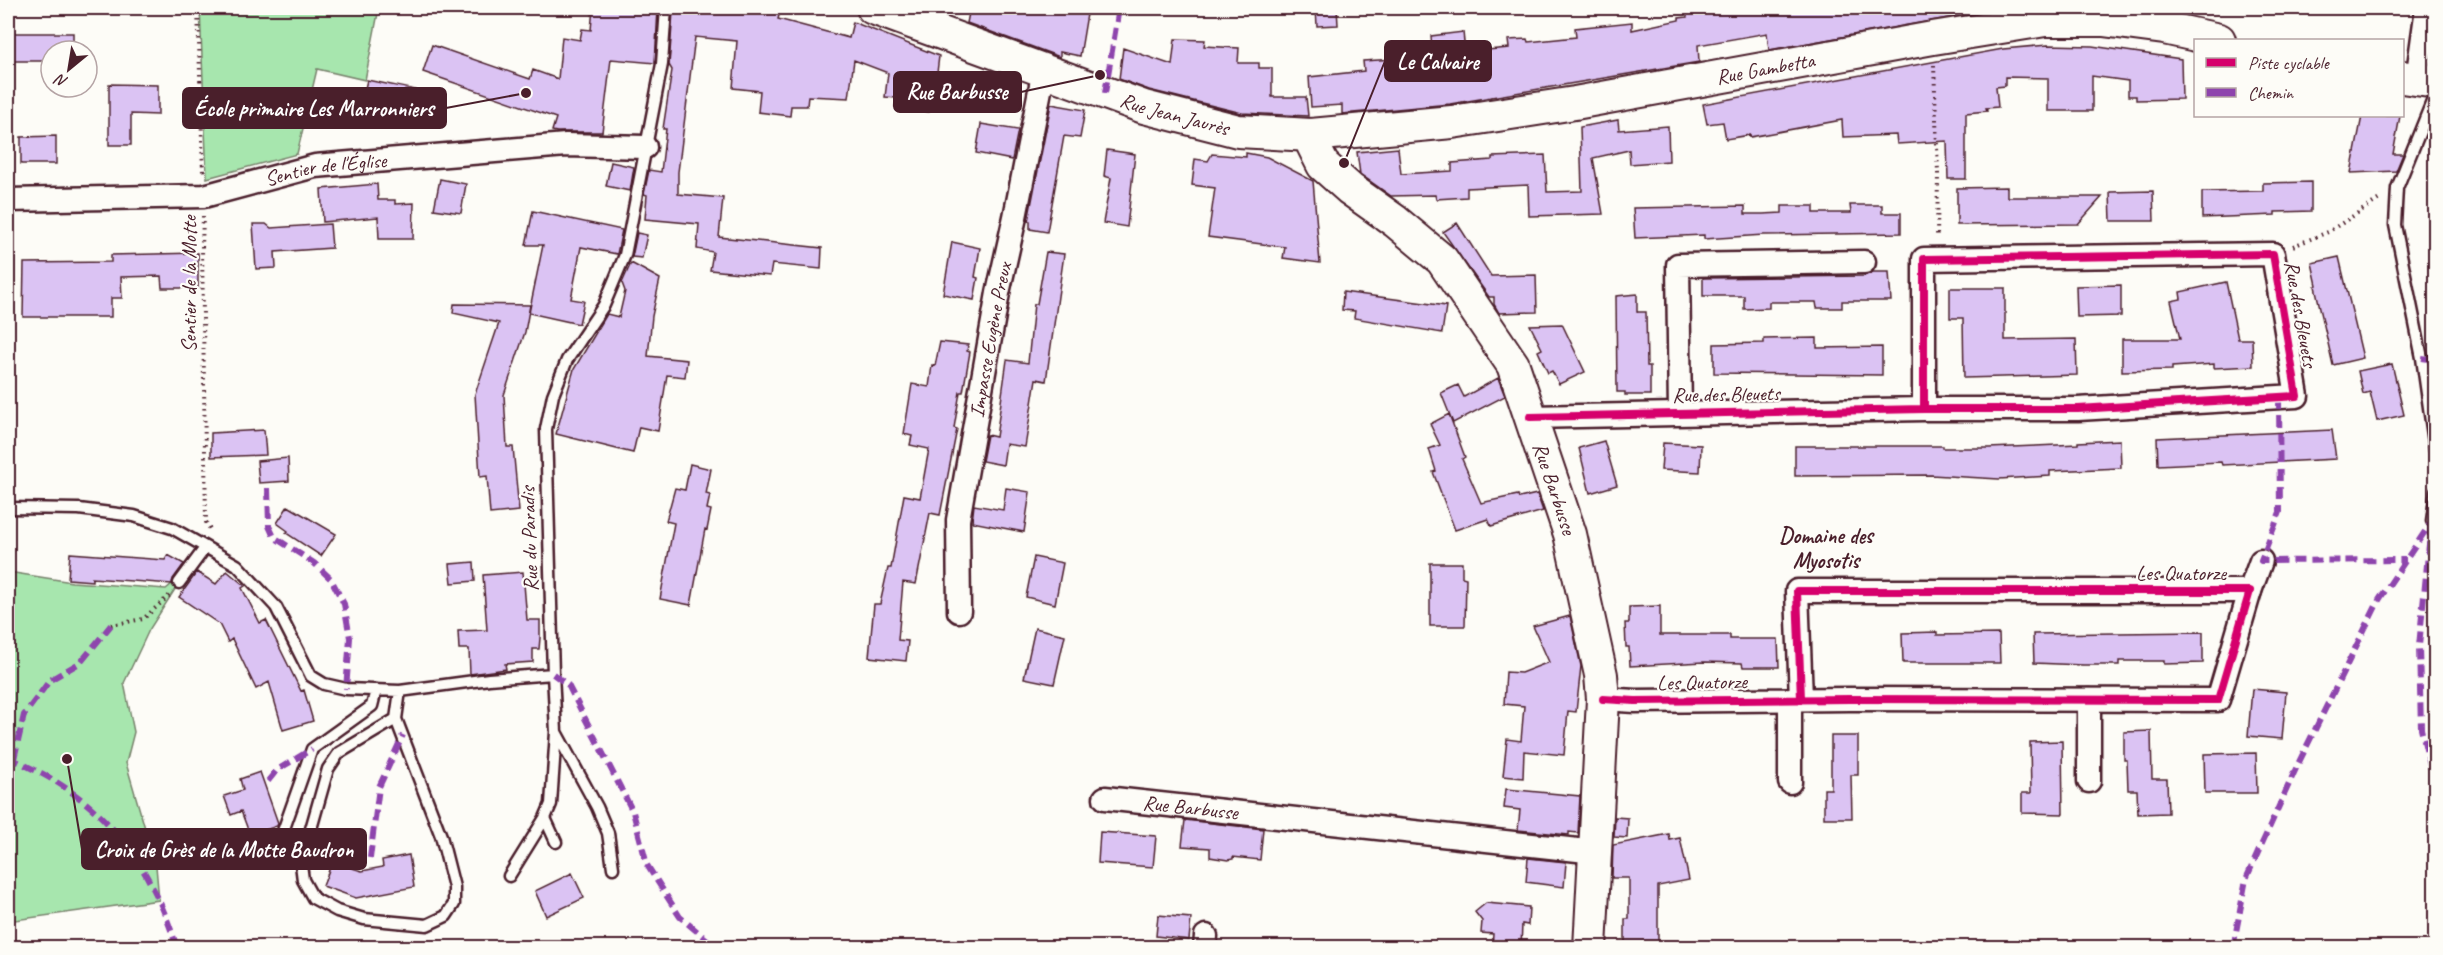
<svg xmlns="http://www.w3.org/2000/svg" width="2443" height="955" viewBox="0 0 2443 955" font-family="Caveat,sans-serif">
  <rect width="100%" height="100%" fill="#fdfcf7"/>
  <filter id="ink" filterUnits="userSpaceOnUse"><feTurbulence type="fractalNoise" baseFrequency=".0167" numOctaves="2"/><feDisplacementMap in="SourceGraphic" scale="12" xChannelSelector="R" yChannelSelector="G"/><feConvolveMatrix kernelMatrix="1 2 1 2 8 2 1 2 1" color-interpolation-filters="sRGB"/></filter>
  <g filter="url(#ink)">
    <path fill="#a7e6ae" stroke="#78826c" stroke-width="1.5" d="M200 8H379L365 80 317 69 297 154 207 178Z
      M8 572 72 582 166 589 172 584 179 583 149 630 124 683 134 732 126 763 156 866 159 900 8 921Z"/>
    <path fill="#dbc3f3" stroke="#4a1f2b" stroke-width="1.5" d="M593 8 658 9 655 63 611 59 602 132H557L552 131 556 118 423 72 432 45 530 79 533 70 558 79 562 37 580 40 582 29 591 30Z
      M688 8 740 12V8H781L778 19 849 38 853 22 939 56 934 97 931 96 929 112 895 107 897 98 885 97 888 73 854 60 849 98 808 96 807 106H791L790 116 758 112 760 91 733 88 737 41 695 37 678 172V194L723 198 719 237 822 248 821 269 772 264 770 276 710 270 713 252 697 249 699 224 645 219 647 195 644 194 649 170 661 172 666 129H663L672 70 669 65 673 12 687 15Z
      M970 8H1088L1080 56 1060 52V57L967 23Z
      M1316 8H1337L1338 25 1317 26Z
      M1724 8H1959V16L1769 50 1767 33 1698 45 1699 62 1450 104 1342 114V105L1311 107 1309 77 1364 71 1363 61 1395 59V65L1433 61 1431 36 1463 32 1465 52 1509 48 1508 40 1527 39 1528 42 1576 37 1575 28 1632 22V30L1679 20V18L1687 17V14Z
      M8 33H73V51H51V61H8Z
      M1175 39 1205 40 1204 46 1239 48 1238 63H1259V68H1272V97H1306L1308 116 1242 113 1149 90 1119 79 1123 48 1172 65Z
      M2048 45 2092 46 2181 59 2182 99 2136 100V96H2128V81L2092 76V111H2048V78L2005 77V86L1996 87 1998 107 1986 108 1987 111 1966 113V179H1948L1947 141 1897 144 1896 135 1843 137 1842 120 1750 137V135L1726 139 1723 122 1707 124 1703 104 2003 49Z
      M367 80 416 90 411 111 362 101Z
      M109 84 158 85V115L131 114V145H109Z
      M1051 104 1085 110 1080 138 1064 136 1047 232 1030 229V221H1028Z
      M2362 116H2400L2393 154H2403L2396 171 2351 173Z
      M1618 120 1619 130 1668 126 1669 161 1630 164 1629 150 1593 158 1603 214 1529 216 1528 185 1467 188V197L1436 199 1435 195 1391 196 1360 174 1357 152 1398 148 1401 174 1452 171V163L1492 160V157L1545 155 1547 192 1582 191 1580 127Z
      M981 124 1018 130 1012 160 976 153Z
      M56 136V164H21V137Z
      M1107 150 1135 154 1127 227 1103 223 1111 178 1104 176Z
      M1246 153 1267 157 1313 181 1320 263 1283 258 1285 247 1208 237 1215 188 1192 185 1195 159 1208 161 1212 154 1246 157Z
      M611 162 634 167 630 191 606 186Z
      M440 179 466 184 461 213 434 209Z
      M2311 182V211L2275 212V215L2202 218V192L2263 191V183Z
      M377 184 378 200H395V204L414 203 413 239H379L378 217 323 222 321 189Z
      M2007 187V197H2102L2078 224 1957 225V188Z
      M2153 191 2154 221H2111L2110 192Z
      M1850 205H1882V213H1901V233L1764 235 1704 239V235L1635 238 1633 208 1745 206V214H1763L1782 213V206H1814V213H1851Z
      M533 211 622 230 617 254 581 247 571 299 584 301 579 324 529 313 543 245H526Z
      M1457 223 1491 276 1536 275 1537 312 1499 313 1494 304V297H1489L1443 232Z
      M253 224H266L271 228 330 224 332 248 275 252 276 268 256 269Z
      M637 233 647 235 642 258 632 257Z
      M952 242 980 248 975 277 978 278 974 300 943 294Z
      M1046 252 1064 254 1046 381 1036 379 1025 447 1006 444 1003 465 982 461 987 435 996 437 1007 360 1028 363 1034 304H1037Z
      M198 253V288H162L161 276 121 277 122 298H111V317H23L24 263 111 262V255Z
      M2339 257 2363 358 2333 365 2315 286 2317 285 2312 263Z
      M631 263 660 279 652 316 648 356 687 360 685 377 667 375 658 431 639 427 633 453 556 434 574 369 607 314 619 317 625 291 622 283Z
      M1873 272H1889L1891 301H1842V308H1817L1816 302H1769V308L1744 309V296H1703V278L1864 276Z
      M2226 282 2238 339H2252L2253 366 2214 368V364L2172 367V370L2122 371V339H2180L2171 301 2181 299 2180 292Z
      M2121 285V316L2077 317 2076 286Z
      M1950 288H2005V340L2076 339 2077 375 1964 378 1963 318H1950Z
      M1343 292 1446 306 1442 333 1354 318 1355 311 1342 310Z
      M1637 294V312H1646L1647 366H1650V395H1625V392H1617L1616 296Z
      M454 304 530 305 525 332 504 395 507 447H513L519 511 490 514 487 476 480 477 475 394 499 323 453 313Z
      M1562 324 1585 372 1559 384 1552 371 1548 373 1538 351 1542 349 1530 325Z
      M1817 338V348L1882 347V375L1714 373V344L1764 343V339Z
      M940 342 968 345 967 351 970 352 963 392H960L954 428 957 429 940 515 930 513 916 584 903 582 898 640 908 641 906 661 869 657 874 604H880L888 568H891L904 495 920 498 929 449 910 445 912 436 904 434 912 384 929 387 932 365 935 366Z
      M2392 364 2404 415 2377 421 2370 392 2363 394 2358 371Z
      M1498 378 1505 396 1453 423 1441 393 1458 385 1464 397Z
      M1449 414 1465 457 1462 459 1481 503 1518 495 1519 498 1537 494 1543 511 1491 526 1488 519 1455 530 1433 472 1436 471 1429 449 1440 445 1430 424Z
      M264 430 266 455 211 457V433Z
      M2332 430 2336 459 2222 465 2221 462 2158 465 2157 438Z
      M2120 440 2121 468 2050 471V476L1999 479 1931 475 1795 476V446H1943V448H1989L2078 444V442Z
      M1604 441 1617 485 1590 493 1579 448Z
      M1663 443 1701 445 1700 472 1661 470Z
      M288 458 289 481 259 483 257 461Z
      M690 464 711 469 706 494 710 495 707 509 711 510 707 530 705 529 691 605 660 599 674 523 666 521 675 488 685 490Z
      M1006 488 1030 492 1024 532 972 522 974 505 1003 510Z
      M288 506 336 534 321 556 286 533 288 531 277 523Z
      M70 553 165 560 168 555 184 564 173 579 172 584 92 578V581L68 579Z
      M1034 557 1063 563 1055 604 1026 597Z
      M474 562 475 581 452 583 450 564Z
      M1430 563H1462V577L1466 578 1465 626H1430Z
      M227 571 245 586 242 588 260 623 266 620 301 691 304 690 313 721 283 730 269 682 256 689 232 639 228 642 219 624 179 597 197 572 216 584Z
      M523 572 527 620H540V638L539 649H533V662L505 664 506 669 470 674 469 649H459L458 631 487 630 483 575Z
      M1660 606V635H1730V639H1778L1779 667H1743L1742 663 1704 662 1630 666 1629 647H1626L1625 623H1629V607Z
      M1570 616 1581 666 1576 712 1568 711 1564 755 1524 751 1523 778 1503 776 1507 739 1521 741 1524 706 1504 704 1506 672 1521 673 1549 662 1533 626Z
      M1035 628 1065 635 1054 684 1024 678Z
      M1937 632V635L1999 634 2000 663H1903L1902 633Z
      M2203 632V663L2164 664V661H2119V665H2083L2034 663 2033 634Z
      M2252 689 2286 692 2282 739 2248 736Z
      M2151 731 2152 779H2167L2168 813 2138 814 2137 790H2128L2127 760H2124V732Z
      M1831 736H1858V775H1851L1852 818H1824V789H1831Z
      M2062 741 2063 814 2022 813V793H2031L2030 742Z
      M2256 753 2257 793H2205L2204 754Z
      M260 772 278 823 277 826 250 835 241 811 231 815 224 796 243 790 240 779Z
      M1506 789 1580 796 1578 833 1569 832V835L1518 830 1520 810 1504 808Z
      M1615 817 1628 818 1627 838 1614 837Z
      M1185 820 1263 829 1260 860 1233 857V859L1228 860 1210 857V848L1182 846Z
      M1100 832 1156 836 1153 867 1098 863Z
      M1669 834 1670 840 1680 838 1689 880 1658 886V948H1628V944H1625V919H1629V878H1612L1613 845Z
      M409 855 414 887 356 898 323 886 332 862 362 871 383 867 382 860Z
      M1528 858 1566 862 1564 887 1526 882Z
      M572 873 584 898 546 916 535 891Z
      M1486 903 1529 907 1528 925 1522 924 1521 948H1492L1493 934 1481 933 1482 921 1475 912Z
      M1158 915 1191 918 1189 940 1156 936Z"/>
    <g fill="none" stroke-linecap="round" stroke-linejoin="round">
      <g stroke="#4a1f2b" stroke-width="15">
        <path id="lane" d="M2436 92 2397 188 2395 225 2422 358 2436 457
          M8 508 79 509 134 516 172 528 237 565 276 607 311 676 324 684 346 689 400 691 489 679 553 674 546 429 553 395 567 360 604 305 625 255 662 64 666 8
          M2432 521 2436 491
          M179 583 205 548
          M396 719 339 753 328 769 301 864 303 880 313 898 337 911 364 919 427 925 446 916 454 904V887L441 836 396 719 400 691
          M556 732 597 807 608 833 613 868
          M545 818 556 842
          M281 837 312 749 372 706 376 690
          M509 876 545 818 551 804 556 732 553 674"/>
      </g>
      <g stroke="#4a1f2b" stroke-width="27">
        <g id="street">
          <path d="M2417 80 2427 8"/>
          <path id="s1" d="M8 200 204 196 315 166 566 145 645 147"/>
          <path d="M1680 413 1678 265 1864 262"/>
          <path d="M1530 417 1924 409H2078L2297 396 2273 254 1924 259V409"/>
          <path d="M2250 591 2261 561"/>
          <path id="s2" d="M959 611 958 520 998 293 1015 217 1044 70"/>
          <path d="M1603 699 1635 701 1850 699 2218 700 2250 591H1797L1801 699"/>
          <path d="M2089 700V781"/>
          <path d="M1790 782V699"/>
          <path id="s3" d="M1105 798 1596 852"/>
          <path d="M1205 948 1206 936"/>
        </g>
      </g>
      <g stroke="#4a1f2b" stroke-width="36">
        <g id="secondary">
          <path id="s4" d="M873 8 1144 107 1238 131 1311 135 1452 122 1575 103 1933 38 2045 20H2103L2164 28 2219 40"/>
          <path d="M2402 77 2436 82"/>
          <path id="s5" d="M1311 135 1313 145 1323 165 1350 189 1395 221 1442 260 1513 365 1570 534 1601 675 1603 699 1590 948"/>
        </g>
      </g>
      <path stroke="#4a1f2b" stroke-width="4" stroke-dasharray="1.5 4.5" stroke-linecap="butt" d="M198 8 203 173
        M1934 65 1938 173 1937 238
        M203 216 202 248 206 522 211 531
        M2293 246 2328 232 2381 198
        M111 625 143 619 170 595"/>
      <use href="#lane" stroke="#fdfcf7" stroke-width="10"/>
      <use href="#street" stroke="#fdfcf7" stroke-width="22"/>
      <use href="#secondary" stroke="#fdfcf7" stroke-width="32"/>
      <path stroke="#8e44ad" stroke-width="6" stroke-dasharray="12 6" stroke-linecap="butt" d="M1105 93 1119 8
        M2422 358 2436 360
        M2279 397 2280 512 2261 561 2406 560
        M268 488 269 526 274 537 314 563 331 579 344 604 350 638 346 689
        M2431 524 2419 646 2421 729 2436 790
        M553 674 568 685 633 812 647 865 680 917 717 948
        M8 758C19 761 30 768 41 773 113 812 153 871 177 948
        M14 759 24 715 50 680 81 662 111 625
        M268 781 277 770 312 749
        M370 858 379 787 403 735
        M2233 948 2246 879 2298 764 2379 600 2432 521"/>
      <g stroke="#fdfcf7" stroke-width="11">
        <path id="cycleway" d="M1530 417 1924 409H2078L2297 396 2273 254 1924 259V409
          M1603 699 1635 701 1850 699 2218 700 2250 591H1797L1801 699"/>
      </g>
      <use href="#cycleway" stroke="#d6006c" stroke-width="8"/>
    </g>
  </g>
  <g text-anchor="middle" stroke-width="4.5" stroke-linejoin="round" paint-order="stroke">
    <g font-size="21" fill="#4a1f2b" stroke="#fdfcf7">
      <text dy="7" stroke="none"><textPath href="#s4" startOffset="918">Rue Gambetta</textPath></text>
      <text dy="7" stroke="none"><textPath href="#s4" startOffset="320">Rue Jean Jaurès</textPath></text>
      <text dy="7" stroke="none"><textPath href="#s1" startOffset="321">Sentier de l'Église</textPath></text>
      <text transform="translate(189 284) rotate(-90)" y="7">Sentier de la Motte</text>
      <text transform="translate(2301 314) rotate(80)" y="7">Rue des Bleuets</text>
      <text dy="7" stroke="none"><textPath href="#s2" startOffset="274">Impasse Eugène Preux</textPath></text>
      <text transform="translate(1726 394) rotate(-1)" y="7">Rue des Bleuets</text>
      <text dy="7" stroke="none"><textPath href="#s5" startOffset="442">Rue Barbusse</textPath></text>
      <text transform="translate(529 539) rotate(-92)" y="7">Rue du Paradis</text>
      <text x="2181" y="580">Les Quatorze</text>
      <text transform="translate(1702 682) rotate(-1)" y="7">Les Quatorze</text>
      <text dy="7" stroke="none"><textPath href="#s3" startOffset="86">Rue Barbusse</textPath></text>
    </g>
    <g font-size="22" font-weight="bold" fill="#4a1f2b" stroke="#fdfcf7">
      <text x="1826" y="543">Domaine des<tspan x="1826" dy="25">Myosotis</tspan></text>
    </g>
  </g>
  <path fill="none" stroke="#4a1f2b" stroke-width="2" d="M1344 163L1385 61M1100 75L1021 92M526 93L446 108M67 759L82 849"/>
  <g fill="#4a1f2b" stroke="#fdfcf7" stroke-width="2">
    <circle cx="1344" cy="163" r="6"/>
    <circle cx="1100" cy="75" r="6"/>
    <circle cx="526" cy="93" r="6"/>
    <circle cx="67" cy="759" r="6"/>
  </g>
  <g fill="#4a1f2b" stroke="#4a1f2b" stroke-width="2">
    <rect x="1385" y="41" width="106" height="40" rx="6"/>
    <rect x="894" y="72" width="127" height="40" rx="6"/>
    <rect x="183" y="88" width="263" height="40" rx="6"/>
    <rect x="82" y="829" width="284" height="40" rx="6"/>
  </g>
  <g font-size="22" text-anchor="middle" font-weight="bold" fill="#fff">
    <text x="1438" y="69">Le Calvaire</text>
    <text x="957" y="99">Rue Barbusse</text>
    <text x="314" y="116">École primaire Les Marronniers</text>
    <text x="224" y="857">Croix de Grès de la Motte Baudron</text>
  </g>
  <rect width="2443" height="955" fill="none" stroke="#fdfcf7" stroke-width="30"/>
  <rect x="15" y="15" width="2413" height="925" fill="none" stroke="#4a1f2b" stroke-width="2" filter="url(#ink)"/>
  <rect x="2194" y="39" width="210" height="78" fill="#fdfcf7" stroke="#b5a4a5" stroke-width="1.5"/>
  <rect x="2206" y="58" width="30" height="9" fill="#d6006c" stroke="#b5a4a5" stroke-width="1.5"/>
  <text x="2248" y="69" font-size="18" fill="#4a1f2b">Piste cyclable</text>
  <rect x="2206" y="88" width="30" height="9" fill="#8e44ad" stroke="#b5a4a5" stroke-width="1.5"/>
  <text x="2248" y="99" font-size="18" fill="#4a1f2b">Chemin</text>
  <g transform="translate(69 69) rotate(210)"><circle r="28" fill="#fdfcf7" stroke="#b5a4a5" stroke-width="1.5"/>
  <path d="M0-4.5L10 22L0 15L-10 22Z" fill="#4a1f2b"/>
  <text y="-9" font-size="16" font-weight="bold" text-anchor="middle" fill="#4a1f2b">N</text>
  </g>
</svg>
